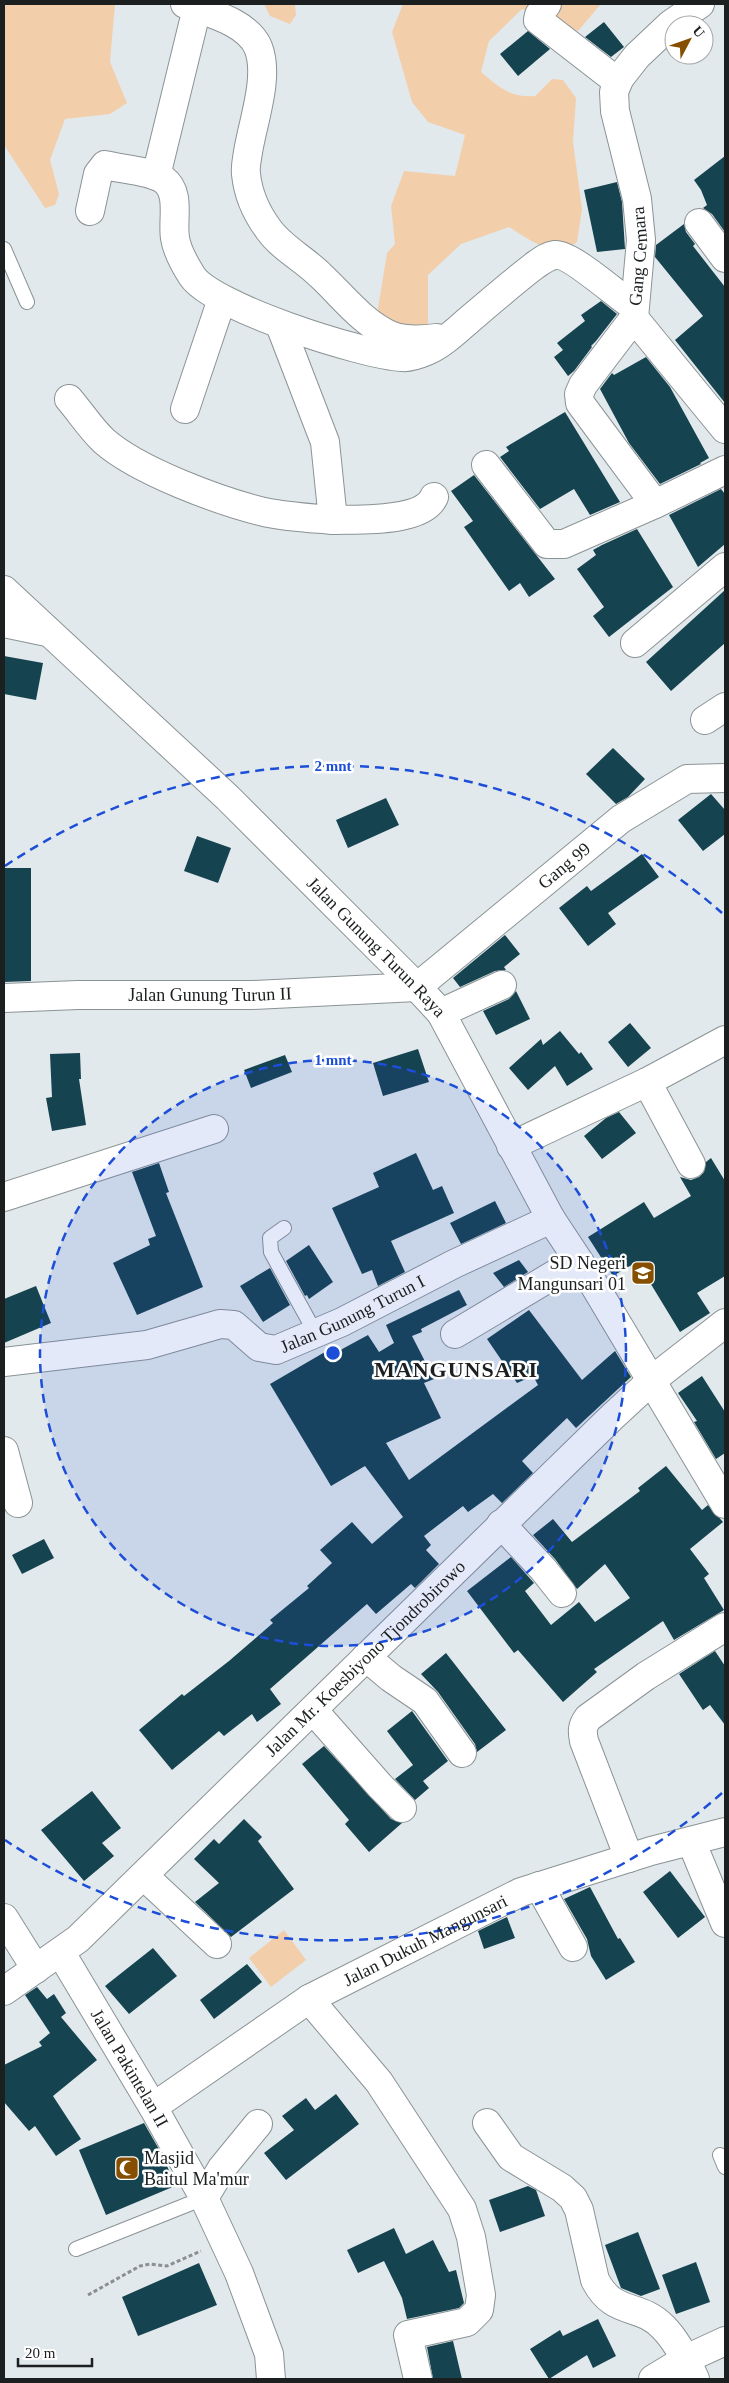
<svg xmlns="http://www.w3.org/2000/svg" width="729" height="2383" viewBox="0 0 729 2383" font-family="'Times New Roman',serif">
  <rect width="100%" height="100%" fill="#e1e9ec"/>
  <path fill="#f3ceab" d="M4 4H115L110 62 127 103 110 114 65 119 50 160 59 194 55 205 45 208 4 145Z
    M264 4H295L296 15 290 24 270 16Z
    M403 4H601L578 31 522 9 489 41 481 72C499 87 510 98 535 96L552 79 563 80 576 98 573 142 582 209 577 242C554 260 530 240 509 227L461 244 428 275V342L375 327 387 253 395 244 391 206 404 171 455 176 465 135 428 122 412 102 392 32Z
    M284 1930 306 1960 271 1987 249 1958Z"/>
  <path fill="#164350" d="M604 22 624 47 611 57 585 37Z
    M528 31 550 49 518 76 500 54Z
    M725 156V232L712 214 703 208 707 205 701 190 694 180Z
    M617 182 622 202 625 249 597 252 584 190Z
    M684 224 686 232 695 244 693 246 725 287V403L675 340 703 316 655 257 656 245Z
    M601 301 617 314 596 341 591 346 592 347 574 371 568 376 554 357 563 350 557 343 585 321 581 315Z
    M646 357 670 387 709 458 700 463 701 464 660 484 629 443 600 389 612 373 614 375Z
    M565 412 620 502 590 515 574 489 540 509 500 457 509 451 506 447Z
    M474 475 555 579 529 597 520 583 509 591 464 527 473 521 451 491Z
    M721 489 725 494V544L698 567 669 515Z
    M637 529 673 587 609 637 593 616 604 607 577 569 596 555 593 550 602 545Z
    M725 590V643L671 691 646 662Z
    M4 656 43 663 36 700 4 694Z
    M613 748 645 779 628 797 616 804 586 774Z
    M711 794 725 810V834L703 851 678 820Z
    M386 798 399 825 348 848 336 820Z
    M197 836 231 848 218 883 184 871Z
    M642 854 659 877 608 913 616 924 588 946 559 908 587 886 591 891Z
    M4 868H31V981L4 982Z
    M505 935 520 954 504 967 506 970 495 971 460 987 453 978Z
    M516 991 530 1019 496 1035 483 1011 509 999Z
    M630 1023 651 1048 628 1067 608 1042Z
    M560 1031 579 1054 581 1052 593 1069 567 1086 555 1066 528 1090 509 1068 541 1039 543 1045Z
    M418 1049 429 1082 383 1096 373 1063Z
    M80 1053 81 1079H79L86 1125 52 1131 46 1098 52 1097 50 1054Z
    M285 1055 292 1072 251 1088 244 1070Z
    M619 1112 636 1133 602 1159 584 1136 606 1118Z
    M416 1153 433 1190 442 1186 454 1213 391 1241 405 1272 378 1286 372 1270 362 1274 332 1208 379 1187 373 1173Z
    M711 1158 725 1181V1276L697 1293 710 1313 680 1332 649 1281 647 1283 635 1263 613 1276 588 1237 644 1202 654 1218 691 1196 680 1177 691 1180 699 1177 704 1172 706 1162Z
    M159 1163 169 1192 166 1193 203 1287 137 1315 113 1263 150 1245 148 1239 156 1236 132 1172Z
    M495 1201 506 1223 461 1244 450 1223Z
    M309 1245 333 1282 309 1299 307 1295 305 1296 286 1261Z
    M519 1260 528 1272 504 1287 493 1273Z
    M270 1268 290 1305 263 1322 240 1286Z
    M36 1286 51 1323 4 1343V1299Z
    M459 1290 467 1305 421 1329 422 1332 412 1336 434 1379 424 1383 441 1418 386 1443 409 1480 538 1385 533 1376 517 1383 487 1339 529 1310 582 1380 615 1351 631 1377 576 1428 567 1418 522 1461 533 1473 502 1503 493 1494 468 1512 463 1506 424 1536 431 1545 426 1550 439 1564 415 1588 411 1584 376 1614 367 1604 270 1689 281 1704 257 1722 252 1714 224 1736 219 1731 172 1770 139 1730 182 1694 184 1696 229 1661 273 1623 270 1620 309 1588 307 1586 332 1563 320 1550 352 1522 372 1544 403 1517 365 1466 331 1486 270 1384 330 1349 333 1354 368 1335 379 1352 394 1343 386 1325Z
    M702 1376 725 1412V1453L716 1459 694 1422 697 1421 678 1393Z
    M666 1466 702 1510 708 1505 723 1522 690 1549 709 1574 704 1578 724 1610 674 1640 663 1621 594 1669 597 1672 563 1702 518 1650 514 1653 467 1591 511 1557 534 1583 525 1591 551 1625 579 1602 595 1622 630 1598 605 1564 577 1589 555 1559 533 1535 553 1519 572 1542 640 1491 638 1488Z
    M44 1539 54 1558 22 1574 12 1555Z
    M715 1651 725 1666V1725L710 1705 703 1710 679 1674Z
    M446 1653 506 1730 477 1752 475 1744 438 1692 421 1674Z
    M412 1711 448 1761 423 1781 429 1788 415 1800 395 1779 413 1765 387 1731Z
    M324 1746 391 1819 402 1823 369 1852 345 1824 349 1820 302 1764Z
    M92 1791 121 1828 102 1843 114 1856 84 1881 41 1830Z
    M244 1819 262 1837 258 1841 294 1889 231 1937 195 1902 219 1883 194 1859 214 1839 219 1844Z
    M670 1871 705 1917 678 1938 643 1892Z
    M590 1887 618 1939 620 1938 635 1962 606 1980 591 1956 587 1939 564 1899Z
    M507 1917 515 1938 484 1949 478 1931Z
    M153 1948 177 1976 129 2014 105 1986Z
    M247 1964 262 1982 214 2019 200 2000Z
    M37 1987 47 1999 54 1994 66 2013 61 2017 97 2060 53 2096 81 2139 56 2156 35 2126 29 2131 4 2102V2065L42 2046 39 2042 50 2033 25 1995Z
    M336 2094 359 2124 286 2180 264 2153 294 2130 282 2116 306 2098 315 2110Z
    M144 2123 164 2158 175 2186 106 2215 79 2150Z
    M528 2186 536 2190 545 2216 500 2232 489 2200Z
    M394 2228 406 2254 433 2240 449 2272 456 2270 464 2303 459 2308 407 2319 402 2298 384 2261 358 2273 347 2250Z
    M638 2232 660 2289 641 2296 621 2288 605 2245Z
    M696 2262 710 2302 676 2314 662 2275Z
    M199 2263 217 2305 138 2336 122 2297Z
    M598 2319 616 2356 593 2368 587 2355 549 2379 530 2349 560 2330 563 2336Z
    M453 2341 462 2379H433L427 2347Z"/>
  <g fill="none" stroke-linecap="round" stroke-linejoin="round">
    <g stroke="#8b9395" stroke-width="16">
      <path id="service" d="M4 249 27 302
        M284 1228 270 1238 271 1252 316 1334
        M720 2155 725 2167
        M76 2249 204 2198"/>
    </g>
    <g stroke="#8b9395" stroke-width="30">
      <g id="minor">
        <path d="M185 4C209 13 247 22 258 47 270 76 253 121 248 152 247 159 245 167 246 174 248 194 257 214 269 230 282 248 304 259 320 275 343 296 362 323 392 336 406 341 422 340 437 338"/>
        <path d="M547 4 539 15 538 20 618 82"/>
        <path d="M156 176 197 8"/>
        <path d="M90 211 98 174 105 165C120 169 152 171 164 180 181 193 172 220 175 238 177 251 185 265 192 276 212 307 363 355 402 357 409 358 420 354 427 351 443 344 457 330 470 319 491 301 512 283 534 266 541 261 547 256 555 255 570 253 618 296 633 306"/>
        <path d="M699 223 725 258"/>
        <path d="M634 318 725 429"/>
        <path d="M69 399C81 413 91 429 104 441 138 471 219 501 264 512 287 517 310 518 333 520L325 442 280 325"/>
        <path d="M185 409 222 299"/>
        <path d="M486 465 547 544H564L655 504 725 470"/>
        <path id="s1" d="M655 504 580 403 579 394 583 385 634 318 641 240 637 199 615 111 614 92 619 79 637 56 671 24 700 4"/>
        <path d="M333 520C358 519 422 523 434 497"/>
        <path id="s2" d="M4 590 228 798 417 987 441 1013 551 1219 590 1278 725 1504"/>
        <path d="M4 623 47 632"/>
        <path d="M635 643 725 567"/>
        <path d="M705 720 725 707"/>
        <path id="s3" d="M4 998 78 995H253L417 987 621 819 687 779 725 778"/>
        <path d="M441 1013 502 985"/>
        <path d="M647 1082 691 1164"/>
        <path d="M511 1146 647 1082 725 1040"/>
        <path d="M4 1197 214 1129"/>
        <path d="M455 1334 577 1261"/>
        <path id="s4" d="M4 1362 147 1345 220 1324 234 1325 259 1347 276 1350 342 1322 454 1264 551 1219"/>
        <path d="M4 1451 18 1503"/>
        <path d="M501 1524 543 1569 562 1593"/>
        <path d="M366 1657 391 1678 425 1701 462 1753"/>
        <path d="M313 1710 380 1786 402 1808"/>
        <path d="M691 1841 725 1923"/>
        <path d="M629 1858 584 1741C582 1731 582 1726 588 1718L646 1676 725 1627"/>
        <path d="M144 1876 217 1944"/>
        <path d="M539 1886 573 1947"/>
        <path d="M4 1918 36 1969"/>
        <path id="s5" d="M61 1953 153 2107 204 2198 239 2273 269 2354 271 2379"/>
        <path d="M309 1999 379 2082 462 2209 471 2237 481 2295 479 2310 467 2322 408 2335 418 2379"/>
        <path id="s6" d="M153 2107 309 1999 521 1892 651 1851 725 1832"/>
        <path d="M487 2123 511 2157 562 2188 573 2198 579 2210 595 2280C614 2317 639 2302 663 2327 677 2341 687 2361 695 2379"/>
        <path d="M204 2198 222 2168 258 2124"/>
        <path d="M653 2379 686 2359 725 2341"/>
      </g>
    </g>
    <g stroke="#8b9395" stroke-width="30">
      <g id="secondary">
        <path id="s7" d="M4 1991 78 1939 611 1418 652 1380 725 1323"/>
      </g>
    </g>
    <path stroke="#8a9092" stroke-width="3" stroke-dasharray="4 2.5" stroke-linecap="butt" d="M88 2295 140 2266 150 2264 167 2266 201 2251"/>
    <use href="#service" stroke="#fff" stroke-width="14"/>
    <use href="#minor" stroke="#fff" stroke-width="28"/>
    <use href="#secondary" stroke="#fff" stroke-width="28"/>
  </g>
  <circle cx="333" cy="1353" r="293" fill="#1d4ed8" fill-opacity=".12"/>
  <g fill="none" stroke="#1d4ed8" stroke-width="2.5" stroke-dasharray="9 6">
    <circle cx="333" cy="1353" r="293"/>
    <path d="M722 1793A587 587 0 0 1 5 1840M5 866A587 587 0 0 1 722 913"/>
  </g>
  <defs>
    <g id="school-square" transform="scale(1.25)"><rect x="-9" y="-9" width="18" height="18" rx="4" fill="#864f00" stroke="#fff"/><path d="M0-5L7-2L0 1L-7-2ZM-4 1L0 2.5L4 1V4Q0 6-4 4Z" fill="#fff"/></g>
    <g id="mosque-square" transform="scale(1.25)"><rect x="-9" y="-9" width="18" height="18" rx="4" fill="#864f00" stroke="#fff"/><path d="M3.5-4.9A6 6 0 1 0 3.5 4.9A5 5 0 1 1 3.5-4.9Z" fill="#fff"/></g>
  </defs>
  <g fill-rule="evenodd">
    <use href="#school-square" x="643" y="1273"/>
    <use href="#mosque-square" x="127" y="2168"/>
  </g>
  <g text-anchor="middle" stroke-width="5" stroke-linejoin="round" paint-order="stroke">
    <g font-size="18" fill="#1c1f20" stroke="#fff">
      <text dy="6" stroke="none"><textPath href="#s1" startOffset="291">Gang Cemara</textPath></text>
      <text dy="6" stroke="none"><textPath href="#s3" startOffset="604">Gang 99</textPath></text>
      <text dy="6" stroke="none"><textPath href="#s2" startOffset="516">Jalan Gunung Turun Raya</textPath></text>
      <text dy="6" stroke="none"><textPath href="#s3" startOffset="206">Jalan Gunung Turun II</textPath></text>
      <text dy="6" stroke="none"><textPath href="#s4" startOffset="369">Jalan Gunung Turun I</textPath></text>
      <text dy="6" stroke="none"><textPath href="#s7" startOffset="492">Jalan Mr. Koesbiyono Tjondrobirowo</textPath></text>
      <text dy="6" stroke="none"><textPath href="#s6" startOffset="320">Jalan Dukuh Mangunsari</textPath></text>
      <text dy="6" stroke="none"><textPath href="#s5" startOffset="134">Jalan Pakintelan II</textPath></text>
    </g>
    <g font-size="18" fill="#1c1f20" stroke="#fff" text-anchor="end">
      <text x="626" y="1269">SD Negeri<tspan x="626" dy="21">Mangunsari 01</tspan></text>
      <text x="144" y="2164" text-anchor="start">Masjid<tspan x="144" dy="21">Baitul Ma'mur</tspan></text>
    </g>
    <g font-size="22" font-weight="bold" letter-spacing="1" fill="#1c1f20" stroke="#fff">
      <text x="456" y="1377">MANGUNSARI</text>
    </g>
  </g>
  <circle cx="333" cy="1353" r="8" fill="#1d4ed8" stroke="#fff" stroke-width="2.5"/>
  <g font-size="15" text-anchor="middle" font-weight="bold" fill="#1d4ed8" stroke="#fff" stroke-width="5" stroke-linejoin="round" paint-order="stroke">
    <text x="333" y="771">2 mnt</text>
    <text x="333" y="1065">1 mnt</text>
  </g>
  <rect width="729" height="2383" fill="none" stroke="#1c1f20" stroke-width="10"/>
  <g transform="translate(689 40) rotate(49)"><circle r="24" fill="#ffffff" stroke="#a4a5a6"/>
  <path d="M0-4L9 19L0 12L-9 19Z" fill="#864f00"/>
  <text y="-8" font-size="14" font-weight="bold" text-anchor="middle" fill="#1c1f20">U</text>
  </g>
  <path d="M18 2358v8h74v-8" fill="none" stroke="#1c1f20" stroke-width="2.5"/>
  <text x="25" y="2358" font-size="15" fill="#1c1f20" stroke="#ffffff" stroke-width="4" paint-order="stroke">20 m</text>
</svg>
